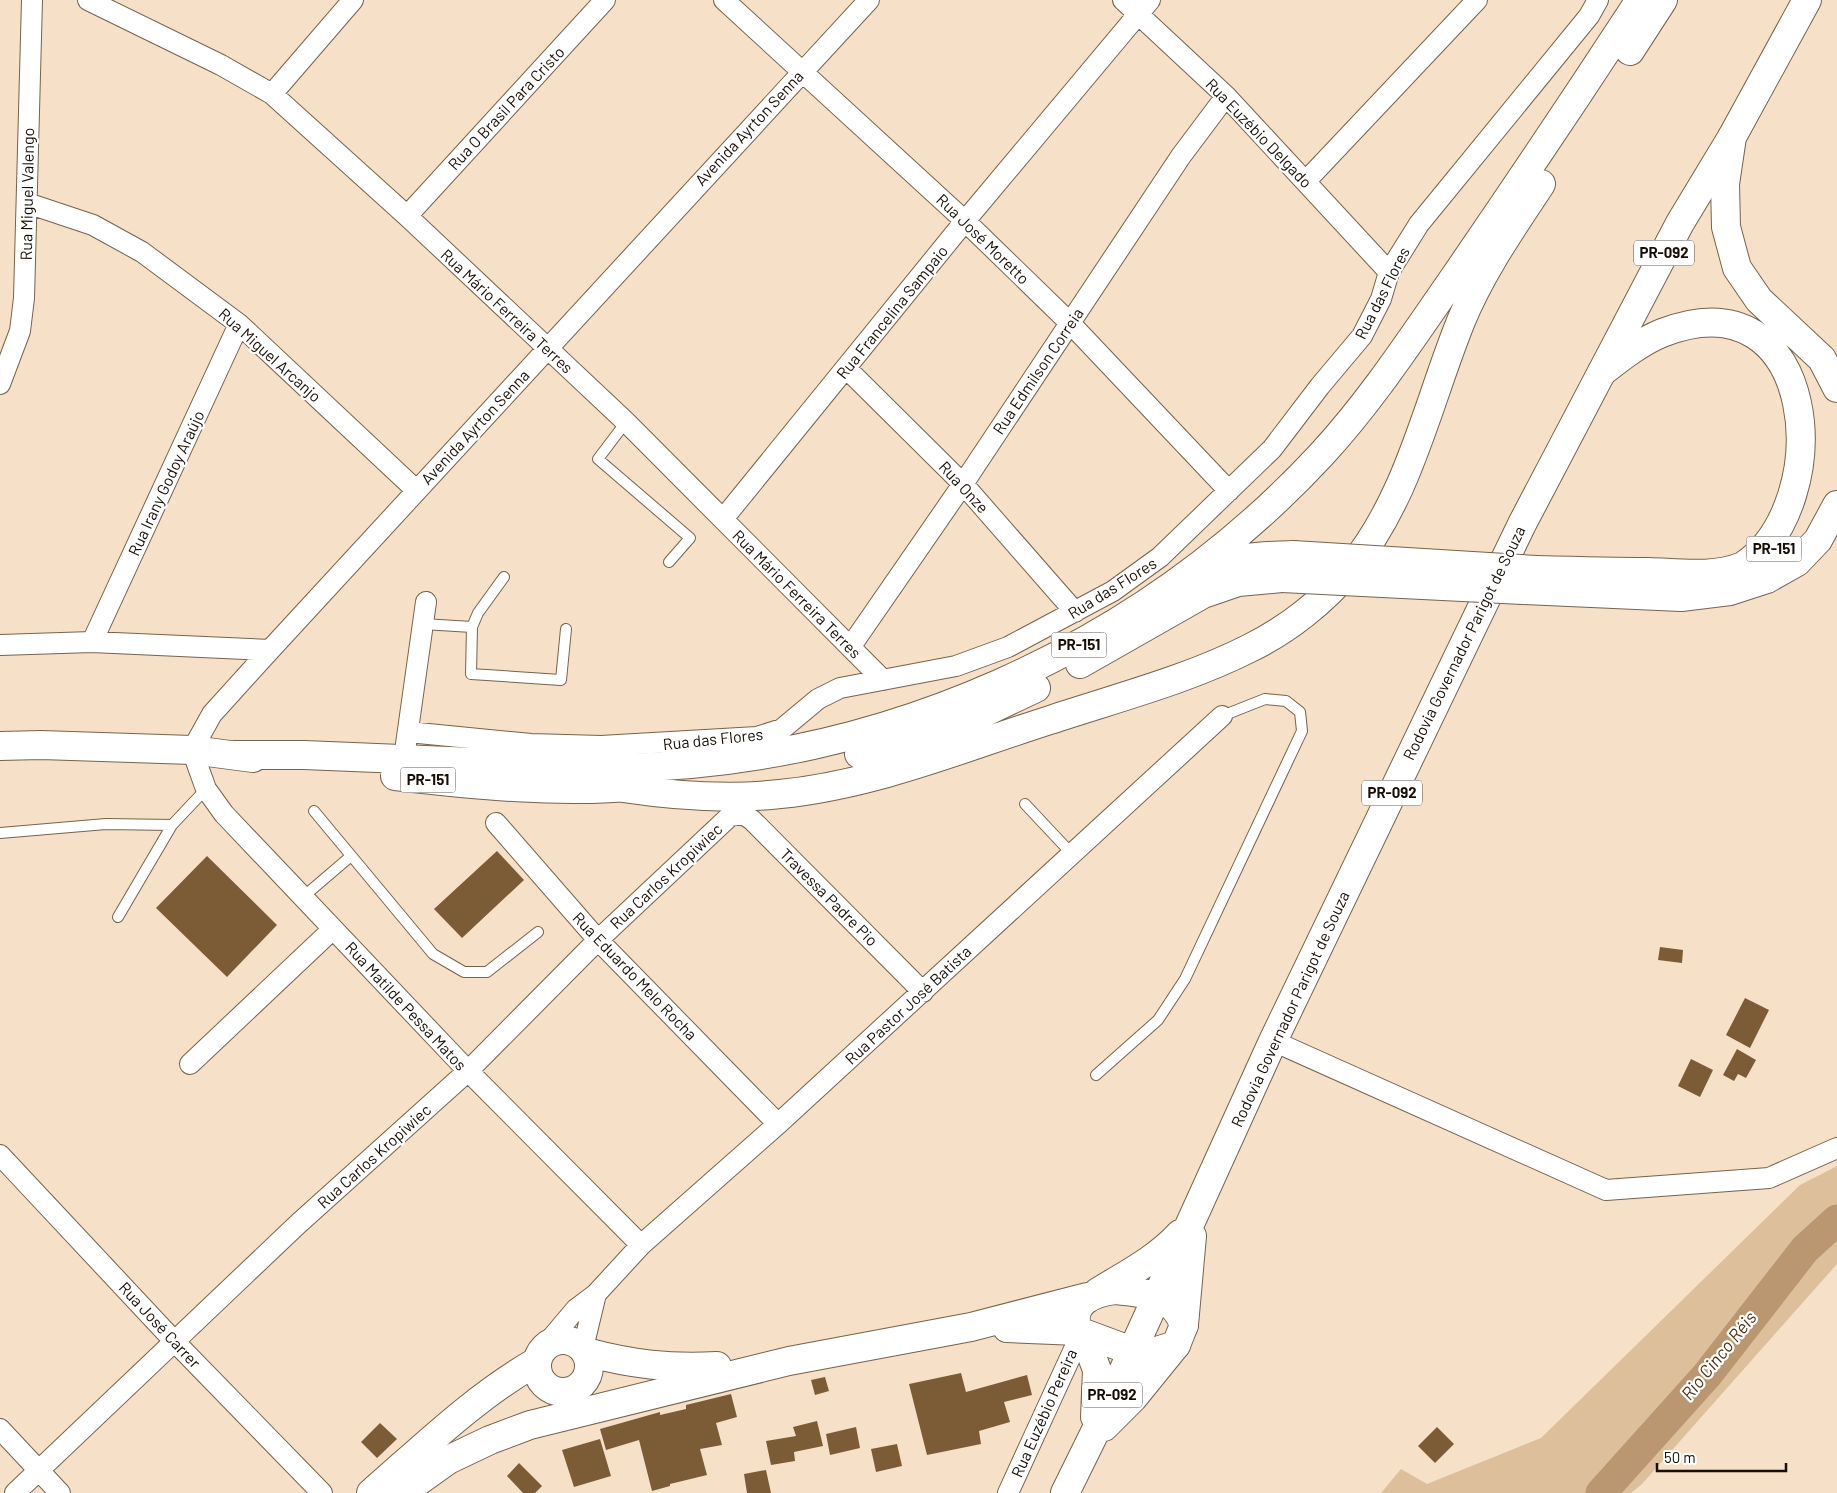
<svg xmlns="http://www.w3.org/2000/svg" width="1837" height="1493" viewBox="0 0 1837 1493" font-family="Barlow,sans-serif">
  <rect width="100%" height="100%" fill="#f7e0c8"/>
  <path fill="#debf9c" d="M1837 1166V1264L1642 1484 1631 1493H1381L1401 1469 1427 1484 1541 1438 1800 1185Z"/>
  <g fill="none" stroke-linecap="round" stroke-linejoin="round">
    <path stroke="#ba9770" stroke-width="31" d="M1601 1493 1707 1375 1805 1249 1837 1220"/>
  </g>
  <path fill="#7c5c37" d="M497 851 524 880 462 938 434 909Z
    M207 856 277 925 227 977 156 908Z
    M1660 947 1683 950 1682 963 1658 960Z
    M1745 998 1769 1010 1750 1048 1726 1035Z
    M1737 1049 1756 1060 1746 1078 1738 1074 1734 1081 1723 1075Z
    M1691 1059 1713 1070 1700 1097 1678 1086Z
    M961 1373 966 1392 1027 1375 1032 1395 1004 1402 1010 1422 979 1431 981 1444 927 1455 909 1384Z
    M825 1377 829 1391 815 1395 811 1380Z
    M731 1394 737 1417 716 1423 722 1445 700 1449 707 1475 670 1484V1486L652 1491 639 1440 606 1450 600 1429 660 1412V1415L686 1409V1405Z
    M817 1421 823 1446 794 1452 795 1461 771 1465 766 1441 796 1436 793 1427Z
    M380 1423 397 1439 377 1458 361 1442Z
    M856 1427 860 1448 830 1455 826 1434Z
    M1437 1427 1454 1444 1435 1463 1418 1446Z
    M600 1439 611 1476 574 1487 562 1450Z
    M897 1444 902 1466 876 1472 871 1449Z
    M519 1463 542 1486 535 1493H523L507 1476Z
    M766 1470 771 1493H747L744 1474Z"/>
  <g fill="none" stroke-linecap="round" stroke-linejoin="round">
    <g stroke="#76634d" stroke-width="12">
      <path id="lane" d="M626 422 598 459 690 538 669 562
        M504 577 478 613 472 627 471 674 561 680 566 629
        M423 624 472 627
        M1025 804 1072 854
        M314 811 433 954 464 972H487L538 932
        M0 833 106 824 172 825
        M303 897 351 856
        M118 917 172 825 206 789
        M1096 1075 1158 1020 1185 979 1302 731 1300 712 1286 701 1265 699 1222 716"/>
    </g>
    <g stroke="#76634d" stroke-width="22">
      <path id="street" d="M88 0 221 65 272 94 407 216 626 422 883 680
        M724 0 965 221 1070 323 1229 491
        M1123 0 1226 96 1389 272
        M272 94 353 0
        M1306 181 1477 0
        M27 203 93 225 142 252 239 324 416 490
        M407 216 605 0
        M846 368 963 484 1075 612
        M0 384 20 331 24 298 32 0
        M723 519 965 221 1150 0
        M92 642 239 324
        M0 645 92 642 270 650
        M851 646 963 484 1181 156 1226 96
        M408 732 531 744 601 746 757 737 782 729 818 699 840 688 956 666 1008 647 1113 591 1160 557 1272 449 1320 386 1362 336 1381 299 1389 272 1419 224 1589 16 1598 0
        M406 744 426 602
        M496 823 598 940 778 1124
        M1273 1041 1606 1190 1769 1178 1837 1148
        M190 1064 333 929
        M0 1155 175 1342 322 1493
        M641 1245 468 1071 224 814 206 789 192 750 212 714 270 650 869 0
        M543 1348 576 1309 596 1294 641 1245 778 1124 1222 716
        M583 1348 596 1294
        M0 1429 60 1493
        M15 1493 298 1224 468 1071 598 940 730 816 743 814 752 820 923 992
        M1008 1493 1081 1334"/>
    </g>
    <g stroke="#76634d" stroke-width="30">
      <path id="secondary" d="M1115 1290C1144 1293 1173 1293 1184 1325L1176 1345 1150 1353 1132 1351 1078 1331C1068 1303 1092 1293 1115 1290Z
        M1007 1328 1078 1331
        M537 1366a26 26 0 1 1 52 0a26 26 0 1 1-52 0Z
        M586 1352C631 1364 670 1369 717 1366
        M371 1493C424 1447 475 1397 536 1362
        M402 1493 448 1460 490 1440 530 1425 789 1361 971 1327 1087 1297"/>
    </g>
    <g stroke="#76634d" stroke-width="30">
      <path id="primary" d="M1098 1292C1127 1274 1157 1259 1180 1234
        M1184 1325 1192 1236
        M1084 1335 1097 1370 1095 1417
        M1104 1427 1133 1398 1176 1345
        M1065 1493 1100 1422 1273 1041 1522 524 1680 223 1732 137"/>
    </g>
    <g stroke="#76634d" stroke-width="30">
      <path id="highway" d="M1807 0 1732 137 1725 184 1726 227 1737 268 1759 300 1822 359 1837 388
        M1630 51 1663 0
        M1536 570C1574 571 1612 572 1649 572 1680 573 1714 578 1743 566 1837 504 1820 271 1662 333 1640 342 1620 358 1602 372
        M1204 574C1231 556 1261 556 1293 555
        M1523 590 1681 597 1730 591 1767 579 1797 562 1818 540 1837 505
        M1080 664 1203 594 1238 582 1282 578
        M0 746 41 745 192 750 253 758
        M859 754 921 737 977 716 1036 688
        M235 755H304L615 768C880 765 1140 650 1321 455 1370 402 1410 341 1451 282 1515 189 1578 95 1640 0
        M395 776C476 785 559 794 641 786
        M623 788C676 796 727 800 780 794 873 785 962 748 1050 720 1116 698 1187 680 1250 648 1287 630 1324 601 1350 569 1409 497 1427 405 1461 321 1481 272 1512 228 1541 184"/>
    </g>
    <use href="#lane" stroke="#fff" stroke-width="10"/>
    <use href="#street" stroke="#fff" stroke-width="20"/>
    <use href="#secondary" stroke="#fff" stroke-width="28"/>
    <use href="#primary" stroke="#fff" stroke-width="28"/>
    <use href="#highway" stroke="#fff" stroke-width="28"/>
    <g stroke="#76634d" stroke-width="30" stroke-linecap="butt">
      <path id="highway-bridge" d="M1293 555 1536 570
        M1282 578 1523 590"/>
    </g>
    <use href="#highway-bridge" stroke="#fff" stroke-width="28"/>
  </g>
  <g text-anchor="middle" stroke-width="4.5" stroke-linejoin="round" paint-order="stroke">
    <g fill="#fff" stroke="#5d5751" stroke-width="1">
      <rect x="1634" y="240.5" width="60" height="25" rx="4"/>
      <rect x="1746.5" y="536.5" width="55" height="25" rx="4"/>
      <rect x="1051.5" y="632.5" width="55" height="25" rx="4"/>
      <rect x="400.5" y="767.5" width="55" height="25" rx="4"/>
      <rect x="1362" y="780.5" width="60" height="25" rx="4"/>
      <rect x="1082" y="1382.5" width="60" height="25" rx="4"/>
    </g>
    <g font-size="15" font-weight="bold" fill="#170f07">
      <text x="1664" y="258">PR-092</text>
      <text x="1774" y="554">PR-151</text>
      <text x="1079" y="650">PR-151</text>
      <text x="428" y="785">PR-151</text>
      <text x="1392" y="798">PR-092</text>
      <text x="1112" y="1400">PR-092</text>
    </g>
    <g font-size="16" fill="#170f07" stroke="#fff">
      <text transform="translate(506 108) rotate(-47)" y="6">Rua O Brasil Para Cristo</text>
      <text transform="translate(749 128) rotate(-47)" y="6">Avenida Ayrton Senna</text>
      <text transform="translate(1259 133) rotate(46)" y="6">Rua Euzébio Delgado</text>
      <text transform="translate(27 194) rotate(-89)" y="6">Rua Miguel Valengo</text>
      <text transform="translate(983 239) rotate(44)" y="6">Rua José Moretto</text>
      <text transform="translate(1382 293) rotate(-63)" y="6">Rua das Flores</text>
      <text transform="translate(507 311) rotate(43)" y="6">Rua Mário Ferreira Terres</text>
      <text transform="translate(892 312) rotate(-51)" y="6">Rua Francelina Sampaio</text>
      <text transform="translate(270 355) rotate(42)" y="6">Rua Miguel Arcanjo</text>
      <text transform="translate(1038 371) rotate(-56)" y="6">Rua Edmilson Correia</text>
      <text transform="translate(475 427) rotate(-47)" y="6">Avenida Ayrton Senna</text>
      <text transform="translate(166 483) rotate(-65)" y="6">Rua Irany Godoy Araújo</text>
      <text transform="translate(964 487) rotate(47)" y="6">Rua Onze</text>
      <text transform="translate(1112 588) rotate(-32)" y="6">Rua das Flores</text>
      <text transform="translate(797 594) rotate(45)" y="6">Rua Mário Ferreira Terres</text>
      <text transform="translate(1464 643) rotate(-64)" y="6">Rodovia Governador Parigot de Souza</text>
      <text transform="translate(713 739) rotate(-6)" y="6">Rua das Flores</text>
      <text transform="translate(666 876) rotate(-43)" y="6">Rua Carlos Kropiwiec</text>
      <text transform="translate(829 897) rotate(45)" y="6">Travessa Padre Pio</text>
      <text transform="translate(635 976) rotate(46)" y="6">Rua Eduardo Melo Rocha</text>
      <text transform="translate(908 1005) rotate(-43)" y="6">Rua Pastor José Batista</text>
      <text transform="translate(406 1006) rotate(47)" y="6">Rua Matilde Pessa Matos</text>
      <text transform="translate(1290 1009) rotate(-65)" y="6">Rodovia Governador Parigot de Souza</text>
      <text transform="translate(374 1156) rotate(-42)" y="6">Rua Carlos Kropiwiec</text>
      <text transform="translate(160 1325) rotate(47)" y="6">Rua José Carrer</text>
      <text transform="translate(1044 1413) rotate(-66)" y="6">Rua Euzébio Pereira</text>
    </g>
    <g font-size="18" font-style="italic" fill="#4c3212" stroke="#fff">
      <text transform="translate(1719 1356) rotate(-51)" y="6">Rio Cinco Réis</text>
    </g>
  </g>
  <path d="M1657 1463v8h129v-8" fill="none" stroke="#170f07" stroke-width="2.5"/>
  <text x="1664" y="1463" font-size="15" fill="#170f07" stroke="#ffffff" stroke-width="4" paint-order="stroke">50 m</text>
</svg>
